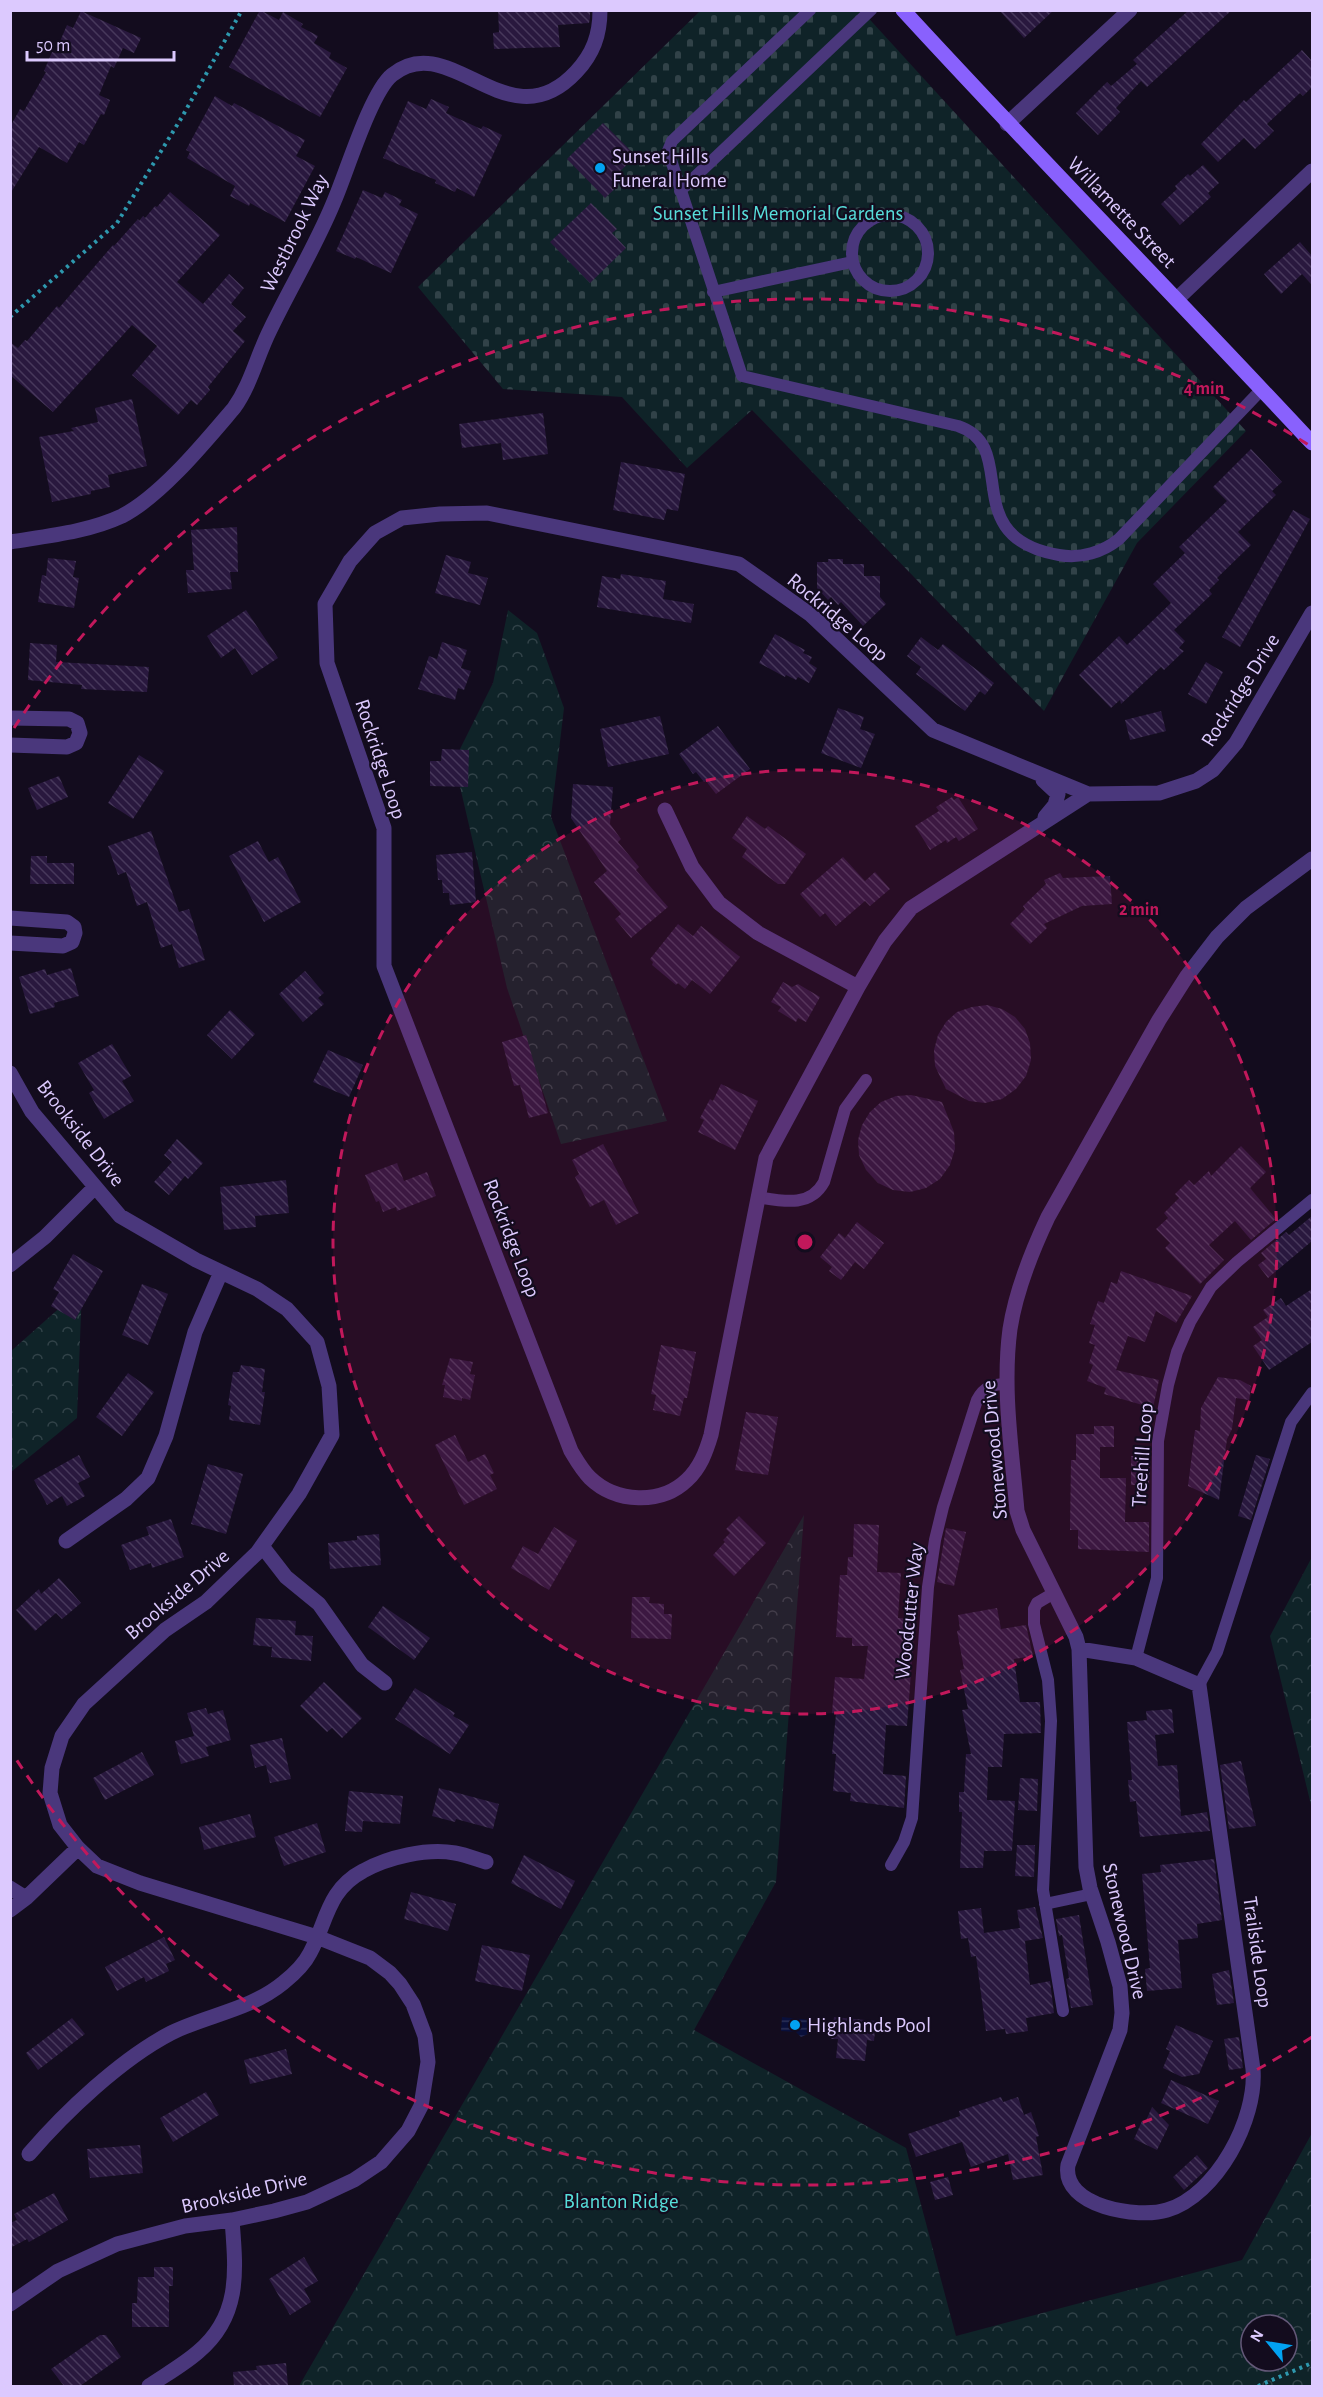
<svg xmlns="http://www.w3.org/2000/svg" width="1323" height="2397" viewBox="0 0 1323 2397" font-family="'Alegreya Sans',sans-serif">
  <defs>
    <pattern id="forest-crowns" width="20" height="18" patternUnits="userSpaceOnUse" patternTransform="scale(1.5)"><rect width="20" height="18" fill="#0f2328"/><path d="M2 6a3 3 0 1 1 6 0M12 15a3 3 0 1 1 6 0" fill="none" stroke="#314248"/></pattern>
    <pattern id="cemetery-stones" width="16" height="16" patternUnits="userSpaceOnUse" patternTransform="scale(1.5)"><rect width="16" height="16" fill="#0f2328"/><path d="M2 7V4a2 2 0 0 1 4 0v3zM10 15v-3a2 2 0 0 1 4 0v3z" fill="#314248"/></pattern>
    <pattern id="water-rules" width="6" height="5" patternUnits="userSpaceOnUse" patternTransform="scale(1.5)"><rect width="6" height="5" fill="#090f3a"/><path d="M0 2.5h6" fill="none" stroke="#2c3158"/></pattern>
    <pattern id="building-back-hatch" width="6" height="6" patternUnits="userSpaceOnUse" patternTransform="scale(1.5)"><rect width="6" height="6" fill="#29183e"/><path d="M-1 5l2 2M0 0l6 6M5-1l2 2" fill="none" stroke="#47385b"/></pattern>
  </defs>
  <rect width="100%" height="100%" fill="#130c1e"/>
  <path fill="url(#forest-crowns)" fill-rule="evenodd" d="M508 610 537 633 564 708 551 817 667 1121 561 1144 507 988 454 761 493 683Z
    M82 1288 77 1418 11 1472 10 1352Z
    M804 1515 776 1882 694 2030 906 2148 956 2336 1242 2260 1312 2133V2386H299ZM1251 2325H1287V2361H1251Z
    M1312 1557V1809L1270 1636Z"/>
  <path fill="url(#cemetery-stones)" d="M700 11H862L1246 431 1137 543 1044 711 752 410 687 468 622 397 503 389 418 287Z"/>
  <path fill="url(#water-rules)" d="M782 2017 810 2020 808 2034 801 2037 796 2032 781 2031Z"/>
  <path fill="url(#building-back-hatch)" d="M260 10 279 20 283 12 303 24 301 27 318 36 314 43 331 53 329 58 347 68 320 117 229 67Z
    M498 10H590V18L589 23 558 25 560 47 494 49 493 33 499 32Z
    M999 10H1054L1024 38Z
    M1189 10H1232L1147 87 1141 81 1116 108 1120 112 1098 135 1076 113 1107 82 1111 86 1137 64 1133 60Z
    M81 11 141 38 134 53 123 48 114 68 111 66 99 95 110 100 104 115 101 114 84 145 79 142 67 163 39 147 10 194V127L20 109 24 111 46 72 44 71 52 52 55 53 67 25 73 28Z
    M1302 50 1312 61V87L1303 96 1300 93 1267 124 1274 131 1255 149 1244 138 1218 162 1201 144 1244 100 1246 102Z
    M215 96 232 106 234 103 305 140 296 156 315 166 285 222 250 203 249 206 230 196 235 186 187 158 190 152 186 150Z
    M431 99 449 107 446 113 481 129 483 126 502 135 474 197 457 188 455 192 435 183 436 180 383 158 408 101 426 109Z
    M603 123 636 156 613 178 619 185 605 198 567 159Z
    M1203 165 1219 183 1208 193 1211 197 1180 225 1161 204 1177 189 1175 186 1188 174 1190 176Z
    M363 190 382 198 385 192 402 200 399 205 418 214 391 273 356 257 355 259 336 251Z
    M170 192 220 235 177 282 203 304 229 274 244 288 231 304 246 317 233 331 245 341 208 387 210 390 197 405 191 400 178 415 132 375 157 346 132 325 53 412 10 375V342L18 348 25 340 27 341 57 306 59 308 113 245 114 246 138 219 139 221 143 216 145 218 155 206 157 207Z
    M591 203 617 229 612 233 626 248 590 283 550 242Z
    M1300 242 1312 256V285L1302 274 1281 294 1264 274Z
    M132 399 147 466 108 475 110 487 91 491V494L52 502 39 437 74 431 71 428 98 422 95 408Z
    M543 413 548 454 503 460 501 443 462 448 459 424Z
    M1251 449 1282 482 1272 491 1276 495 1238 532 1251 545 1217 578 1219 580 1209 590 1212 594 1174 630 1185 641 1179 648 1184 651 1164 670 1161 667 1121 704 1120 700 1111 708 1079 675 1119 636 1127 645 1171 603 1153 584 1185 553 1179 547 1227 501 1213 487Z
    M621 462 685 474 678 511 667 509 664 520 613 510Z
    M1293 510 1310 519 1240 647 1222 637Z
    M237 527 238 572H230L232 589 188 593 186 570H194L191 530Z
    M446 555 471 562 468 573 488 578 480 605 435 593Z
    M48 558 76 561 73 577 79 578 74 608 38 602 42 575 46 576Z
    M828 559H843V564H864V576H880V597L886 604 863 626 841 602 838 605 831 597 828 600 817 588V562H828Z
    M621 574 666 581 663 599 694 604 691 623 597 607 602 576 620 579Z
    M246 610 278 658 252 675 235 648 221 658 207 636Z
    M775 634 805 650 803 653 812 657 809 663 817 668 809 683 798 677 796 680 786 675 785 677 759 663Z
    M921 637 938 650 943 644 994 683 985 695 980 691 965 711 916 674 921 667 907 656Z
    M442 642 467 650 461 668 471 671 464 690 458 688 455 700 418 689 429 656 437 659Z
    M30 643 57 645 56 662 149 667 147 692 81 689 82 685 28 680Z
    M1206 662 1223 672 1206 704 1188 694Z
    M838 708 864 717 860 729 875 734 861 768 821 753Z
    M1161 711 1166 731 1130 740 1125 720Z
    M660 716 669 754 608 767 600 729Z
    M718 726 750 769 716 794 706 781 704 782 696 772 693 774 679 754Z
    M442 749 469 750 468 787 430 786V761H441Z
    M139 755 164 771 133 819 108 803Z
    M59 776 68 797 37 810 28 788Z
    M573 784 613 787 610 824 621 839 618 842 639 867 636 870 668 907 631 938 615 919 621 914 594 882 607 871 571 818Z
    M952 797 954 800 958 797 978 829 959 841 956 837 947 843 946 840 930 850 915 826 939 811 936 807Z
    M747 816 765 829 768 826 806 854 785 884H778L742 857 747 849 732 838Z
    M151 831 179 912 189 909 205 960 179 968 172 944 161 948 147 902 137 906 126 872 118 875 108 846Z
    M258 841 269 862 278 857 301 902 264 922 229 856Z
    M472 852 476 902 450 905 449 893H443L442 880H438L436 855Z
    M31 856H47V863H74V884H30Z
    M843 857 865 881 875 872 890 889 870 906 865 901 836 926 825 913 820 917 800 894Z
    M1060 873 1063 878 1110 876 1112 904 1082 906 1044 924 1047 928 1030 944 1010 924 1025 909 1023 906 1046 884 1044 880Z
    M678 924 693 936 701 926 740 957 710 994 692 980 685 989 678 983 676 985 652 965 653 962 650 959Z
    M71 968 79 996 54 1003 55 1007 30 1014 19 977 45 969 47 975Z
    M305 971 324 993 318 998 324 1004 303 1022 279 994Z
    M783 982 792 987 798 984 820 997 806 1022 798 1018 796 1022 778 1011 781 1007 771 1002Z
    M987 1005 1002 1009 1015 1017 1025 1029 1030 1043 1031 1060 1026 1076 1016 1089 1002 1099 985 1103 969 1101 946 1089 935 1066 934 1050 938 1035 946 1022 957 1012 972 1007Z
    M230 1010 255 1034 232 1059 207 1035Z
    M526 1035 548 1113 529 1118 520 1085 514 1086 502 1042Z
    M112 1044 131 1076 122 1081 134 1101 104 1119 89 1093 94 1090 78 1063Z
    M328 1050 363 1065 349 1097 313 1082Z
    M721 1084 758 1101 735 1150 698 1132 704 1120 700 1118 710 1099 713 1101Z
    M911 1095 942 1102 954 1132 955 1149 950 1165 940 1179 926 1188 910 1192 893 1190 878 1183 866 1170 859 1155 858 1140 862 1125 870 1112 881 1102 896 1096Z
    M177 1139 203 1163 188 1179 185 1176 169 1195 154 1182 172 1162 164 1155Z
    M603 1144 639 1213 616 1225 604 1200 590 1207 575 1177 579 1174 572 1160Z
    M1241 1146 1266 1172 1250 1188 1276 1219 1251 1240 1235 1221 1209 1245 1224 1260 1200 1284 1165 1248 1170 1243 1156 1229 1168 1218 1164 1213 1179 1198 1175 1194 1189 1180 1194 1185 1209 1171 1211 1176Z
    M397 1163 404 1181 427 1172 436 1196 397 1211 396 1207 383 1212 379 1201 376 1202 365 1175Z
    M286 1180 289 1213 255 1216 256 1227 224 1230 220 1187Z
    M1312 1216V1241L1268 1278 1258 1265 1266 1259 1261 1253 1286 1232 1289 1235Z
    M857 1222 884 1243 864 1269 855 1262 841 1280 829 1271 832 1267 820 1257 839 1233 845 1238Z
    M73 1254 103 1271 75 1320 51 1306 59 1292 53 1289Z
    M1121 1271 1192 1296 1176 1323 1156 1311 1145 1342 1128 1336 1116 1370 1159 1380 1153 1408 1104 1394 1106 1388 1087 1381 1093 1365 1089 1363 1095 1345 1089 1343 1095 1325 1090 1324 1098 1301 1104 1303 1111 1282 1117 1284Z
    M142 1284 168 1294 148 1345 122 1335Z
    M1312 1289V1342L1269 1370 1253 1346 1262 1340 1253 1327 1268 1317 1263 1310 1281 1298 1286 1306Z
    M661 1345 696 1352 687 1398H684L680 1416 653 1410 656 1395 651 1394Z
    M450 1358 473 1362 470 1374 475 1375 470 1400 462 1398V1401L443 1397 445 1385H442Z
    M241 1365 265 1369 262 1392H265L260 1425 229 1420 231 1406 228 1405 233 1372H239Z
    M128 1373 154 1392 122 1436 96 1417Z
    M1218 1377 1240 1380 1251 1386 1249 1400 1236 1398 1232 1429 1227 1439 1219 1500 1188 1486 1195 1430 1200 1431 1201 1408Z
    M746 1412 778 1417 768 1475 735 1470Z
    M1094 1426H1114V1447H1100V1478H1126L1125 1522H1149V1552L1078 1549V1530H1070L1071 1460H1076V1434H1094Z
    M455 1435 468 1462 485 1454 494 1473 490 1475 497 1489 464 1505 435 1445Z
    M79 1455 90 1477 78 1483 85 1496 67 1506 62 1496 47 1505 34 1480Z
    M1256 1455 1270 1459 1251 1520 1238 1516Z
    M1131 1456H1150L1149 1485H1131Z
    M208 1464 243 1474 226 1534 191 1524Z
    M739 1516 766 1543 734 1576 713 1555 725 1542 723 1540 730 1533 726 1529Z
    M171 1519 184 1557 152 1568 151 1563 130 1570 121 1545 149 1535 146 1527Z
    M854 1524 879 1525 877 1572 901 1573 898 1618 915 1619 907 1726 886 1725 883 1774 906 1776 904 1808 850 1801 851 1793 833 1791 836 1754H832L836 1714 832 1713 835 1677 864 1679 868 1646H852V1638L836 1637 840 1575H847L848 1557H853Z
    M554 1527 577 1541 549 1590 511 1568 523 1546 538 1554Z
    M946 1528 966 1532 954 1586 937 1582Z
    M379 1534 381 1565 330 1569 328 1543 357 1540V1536Z
    M59 1578 81 1603 62 1619 56 1613 35 1631 16 1610 39 1589 41 1594Z
    M632 1597H650L649 1603 664 1604V1614H672L671 1639 631 1638Z
    M383 1606 430 1638 414 1660 368 1627Z
    M997 1608 1001 1629 1026 1625 1033 1656 1014 1659 1020 1702H1040L1041 1733 1004 1734 1002 1767H988L987 1800 1015 1801 1012 1851H984L983 1868H960L962 1812H959V1792H964L966 1754H971L962 1710 968 1709 960 1670 964 1669 957 1631 960 1630 958 1615Z
    M256 1618 296 1621 295 1635 313 1636 311 1661 271 1657 272 1647 253 1645Z
    M324 1682 362 1718 342 1738 332 1728 327 1732 300 1706Z
    M415 1688 455 1713 453 1716 469 1725 450 1754 395 1719Z
    M206 1708 208 1714 223 1710 231 1740 206 1747 209 1756 181 1764 175 1741 194 1736 187 1713Z
    M1172 1709 1174 1733 1155 1735 1158 1766 1177 1765 1181 1816 1207 1812 1210 1831 1140 1837 1136 1801 1130 1802 1128 1780H1132L1127 1722 1147 1720 1146 1711Z
    M282 1738 291 1779 270 1783 266 1765 255 1768 250 1745Z
    M142 1752 154 1775 105 1800 93 1778Z
    M1241 1761 1256 1826 1229 1829 1220 1765Z
    M1020 1778 1038 1779 1037 1811 1018 1810Z
    M439 1788 499 1804 493 1829 456 1819 455 1822 432 1816Z
    M349 1791 403 1796 400 1824 363 1821 362 1832 345 1831Z
    M250 1814 256 1837 204 1850 199 1827Z
    M317 1823 326 1852 284 1866 274 1837Z
    M1017 1845H1035L1034 1877 1015 1876Z
    M524 1855 575 1881 561 1909 511 1883Z
    M1214 1859 1222 1920 1197 1924 1198 1938 1178 1940 1182 1988 1147 1991 1145 1969 1150 1968 1142 1874 1161 1872 1160 1865Z
    M411 1892 456 1904 448 1931 404 1919Z
    M1035 1907 1043 1938 1025 1941 1030 1985 1050 1981 1054 2013 1026 2018 1028 2031 1006 2034 1005 2029 986 2031 976 1956 971 1957 968 1938 961 1939 958 1911 981 1908 984 1933 1020 1928 1017 1910Z
    M1079 1915 1093 2005 1071 2008 1066 1979 1069 1978 1062 1935 1059 1936 1056 1919Z
    M164 1937 175 1960 166 1964 169 1971 146 1982 144 1977 117 1991 105 1967Z
    M482 1945 530 1955 522 1991 475 1981Z
    M1229 1970 1234 2003 1217 2005 1212 1974Z
    M834 2017 876 2021 874 2041 867 2040 865 2061 836 2058 838 2039H831Z
    M72 2018 85 2034 38 2070 26 2053Z
    M1176 2025 1213 2041 1199 2074 1182 2077 1163 2068 1170 2051 1166 2049Z
    M1239 2037 1243 2068 1229 2070 1224 2039Z
    M286 2049 292 2074 250 2084 244 2060Z
    M1171 2080 1219 2101 1208 2124 1161 2103Z
    M206 2092 219 2115 173 2142 160 2118Z
    M1001 2097 1003 2102 1018 2097 1024 2115 1031 2112 1039 2136 1036 2137 1043 2175 1013 2180 1008 2154 971 2167 962 2142 916 2157 908 2134 960 2116 959 2111Z
    M1152 2107 1169 2125 1157 2150 1134 2139 1142 2121 1145 2123Z
    M140 2145 143 2173 90 2178 87 2149Z
    M1197 2155 1208 2168 1184 2190 1173 2177Z
    M948 2177 953 2195 935 2200 930 2182Z
    M54 2193 68 2220 29 2242 27 2239 10 2248V2223L17 2220 14 2214Z
    M304 2257 318 2281 304 2289 311 2302 290 2315 269 2279Z
    M154 2267H173V2286H169V2327H132V2303H137L138 2277H154Z
    M100 2335H106L121 2357 80 2386H64L51 2369Z
    M286 2363 288 2386H234L233 2372 257 2370 256 2366Z"/>
  <g fill="none" stroke-linecap="round" stroke-linejoin="round">
    <path stroke="#2e98ae" stroke-width="4" stroke-dasharray="3 4.5" stroke-linecap="butt" d="M10 317 117 223 182 117 242 10
      M1258 2386 1312 2363"/>
    <path stroke="#4a377c" stroke-width="12" d="M810 10 672 141 668 151 742 376 958 426C1022 447 955 537 1059 555 1081 559 1103 552 1119 539L1262 389
      M680 191 871 10
      M852 253a38 38 0 1 1 76 0a38 38 0 1 1-76 0Z
      M713 292 852 262
      M757 1197C782 1201 810 1208 824 1182L845 1109 866 1080
      M1054 1593 1037 1603 1034 1609V1624L1048 1680 1051 1721 1043 1890 1063 2011
      M1136 1658 1157 1578 1158 1441 1168 1385 1177 1352 1190 1322 1211 1287 1237 1262 1312 1200
      M1199 1685 1217 1652 1291 1422 1312 1393
      M891 1865 904 1842 912 1818 928 1587 935 1540 943 1507 977 1400C984 1387 992 1384 1007 1384
      M1045 1904 1092 1894"/>
    <path stroke="#4a377c" stroke-width="15" d="M1007 124 1130 10
      M1177 299 1312 171
      M10 542C47 536 88 532 122 516 161 496 205 442 234 408 251 384 257 356 270 330 291 286 317 244 335 199 347 171 371 92 392 75 450 27 508 145 576 72 593 54 600 35 600 10
      M10 718 69 719 77 723 80 733 76 743 67 747 10 745
      M1043 780 1058 794 1055 805 1045 817
      M1088 794 911 908 885 941 858 987 766 1158 711 1435C706 1452 700 1468 687 1480 661 1505 616 1503 590 1478 582 1470 577 1461 571 1451L384 966V828L327 663 325 604 350 561 375 533 402 518 440 514 487 513 739 564 811 615 933 730 1088 794 1159 793 1196 781 1213 770 1236 743 1312 613
      M665 810 692 867 719 903 758 933 858 987
      M10 918 67 922 74 927 75 933 72 942 63 946 10 943
      M10 1073 32 1112 120 1216 196 1260 257 1289 287 1309 317 1342 329 1386 332 1435 299 1494 257 1553 206 1602 165 1630 84 1704 62 1736 52 1768 50 1793 60 1825 78 1848 97 1866 140 1883 317 1937 370 1958 390 1973 400 1984 413 2004 425 2036 428 2062 421 2106 408 2131 381 2162 354 2180 307 2202 274 2211 232 2220 185 2226 117 2244 58 2271 10 2304
      M10 1265 45 1237 94 1188
      M66 1541 126 1499 148 1478 166 1436 195 1332 221 1272
      M262 1546 286 1577 319 1604 362 1665 385 1683
      M1079 1649 1136 1658 1199 1685 1253 2069C1257 2119 1217 2195 1167 2210 1139 2219 1061 2207 1068 2165L1120 2030 1122 2013 1120 1986 1108 1942 1090 1888 1086 1867 1079 1649 1076 1637 1023 1530 1017 1511C1012 1452 1002 1389 1010 1329 1016 1290 1031 1253 1048 1217L1159 1020 1187 976 1217 937 1246 908 1312 859
      M10 1888 26 1898
      M10 1910 26 1898 78 1848
      M29 2154C65 2112 121 2059 171 2033 207 2015 250 2010 283 1983 293 1975 304 1965 310 1953 327 1922 327 1890 363 1871 388 1857 427 1848 455 1853 466 1855 476 1859 486 1862
      M149 2386C165 2375 183 2365 198 2352 241 2316 236 2271 232 2220"/>
    <path stroke="#8961fd" stroke-width="15" d="M903 10C1037 156 1177 298 1312 443"/>
  </g>
  <circle cx="805" cy="1242" r="472" fill="#c2185b" fill-opacity=".12"/>
  <g fill="none" stroke="#c2185b" stroke-width="3" stroke-dasharray="10 8">
    <circle cx="805" cy="1242" r="472"/>
    <path d="M1312 2037A943 943 0 0 1 14 1756M14 728A943 943 0 0 1 1312 447"/>
  </g>
  <g fill="#02a2f1" stroke="#130c1e" stroke-width="2">
    <circle cx="600" cy="168" r="6"/>
    <circle cx="795" cy="2025" r="6"/>
  </g>
  <g text-anchor="middle" stroke-width="4.5" stroke-linejoin="round" paint-order="stroke">
    <g font-size="21" fill="#dcc9fe" stroke="#130c1e" text-anchor="start">
      <text x="612" y="163">Sunset Hills<tspan x="612" dy="24">Funeral Home</tspan></text>
      <text x="807" y="2032">Highlands Pool</text>
    </g>
    <g font-size="21" fill="#dcc9fe" stroke="#130c1e">
      <text transform="translate(1122 212) rotate(46)" y="7">Willamette Street</text>
      <text transform="translate(294 233) rotate(-64)" y="7">Westbrook Way</text>
      <text transform="translate(838 617) rotate(40)" y="7">Rockridge Loop</text>
      <text transform="translate(1240 690) rotate(-58)" y="7">Rockridge Drive</text>
      <text transform="translate(381 759) rotate(72)" y="7">Rockridge Loop</text>
      <text transform="translate(81 1133) rotate(52)" y="7">Brookside Drive</text>
      <text transform="translate(512 1238) rotate(69)" y="7">Rockridge Loop</text>
      <text transform="translate(994 1450) rotate(-95)" y="7">Stonewood Drive</text>
      <text transform="translate(1142 1455) rotate(-86)" y="7">Treehill Loop</text>
      <text transform="translate(177 1594) rotate(-40)" y="7">Brookside Drive</text>
      <text transform="translate(909 1611) rotate(-84)" y="7">Woodcutter Way</text>
      <text transform="translate(1125 1931) rotate(77)" y="7">Stonewood Drive</text>
      <text transform="translate(1258 1952) rotate(82)" y="7">Trailside Loop</text>
      <text transform="translate(244 2192) rotate(-13)" y="7">Brookside Drive</text>
    </g>
    <g font-size="21" fill="#57ddda" stroke="#130c1e">
      <text x="778" y="220">Sunset Hills Memorial Gardens</text>
      <text x="621" y="2208">Blanton Ridge</text>
    </g>
  </g>
  <circle cx="805" cy="1242" r="9" fill="#c2185b" stroke="#130c1e" stroke-width="3"/>
  <g font-size="18" text-anchor="middle" font-weight="bold" fill="#c2185b" stroke="#130c1e" stroke-width="4.5" stroke-linejoin="round" paint-order="stroke">
    <text x="1204" y="394">4 min</text>
    <text x="1139" y="915">2 min</text>
  </g>
  <rect width="1323" height="2397" fill="none" stroke="#dcc9fe" stroke-width="24"/>
  <g transform="translate(1269 2343) rotate(300)"><circle r="28" fill="#130c1e" stroke="#635878" stroke-width="1.5"/>
  <path d="M0-4.5L10 22L0 15L-10 22Z" fill="#02a2f1"/>
  <text y="-9" font-size="16" font-weight="bold" text-anchor="middle" fill="#dcc9fe">N</text>
  </g>
  <path d="M27 51v9h147v-9" fill="none" stroke="#dcc9fe" stroke-width="3"/>
  <text x="36" y="51" font-size="18" fill="#dcc9fe" stroke="#130c1e" stroke-width="4.5" paint-order="stroke">50 m</text>
</svg>
